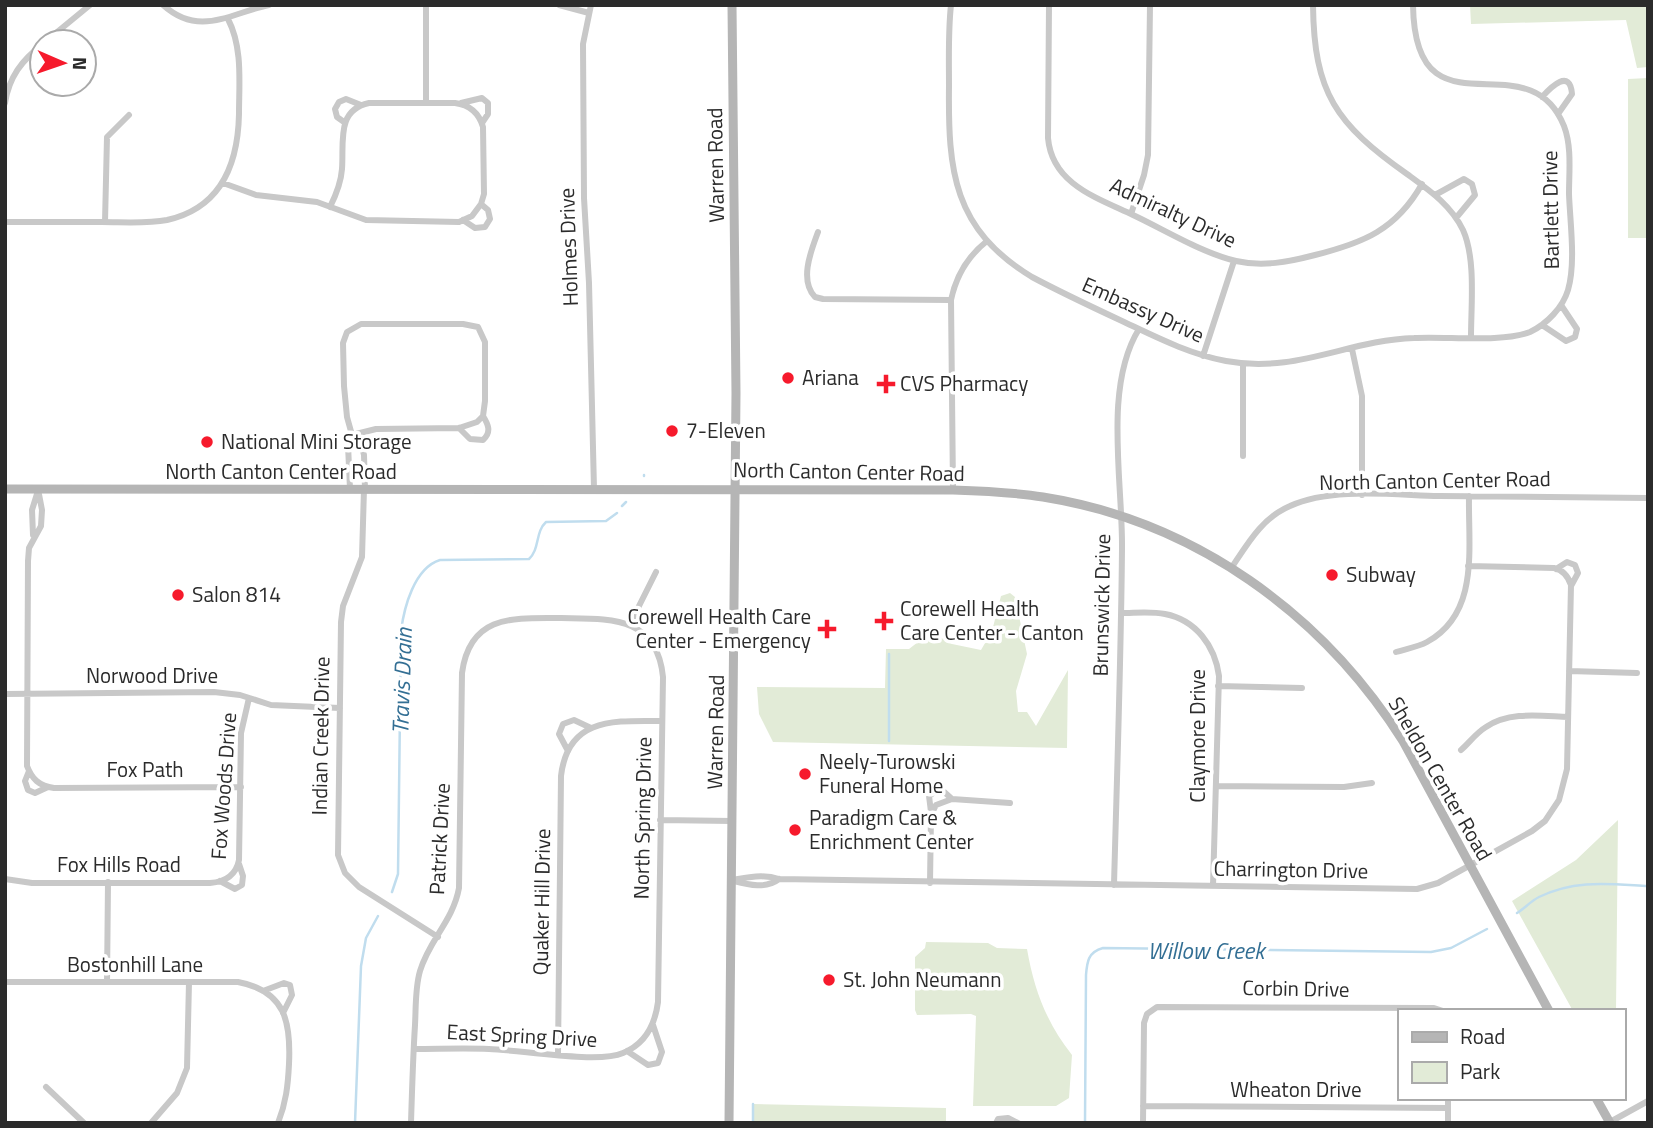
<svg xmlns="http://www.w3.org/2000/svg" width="1653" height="1128" viewBox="0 0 1653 1128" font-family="'Titillium Web',sans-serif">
  <rect width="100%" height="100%" fill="#fff"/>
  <path fill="#e2ebd7" d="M1470 5H1648V67L1637 68 1626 20 1471 24Z
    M1648 78V238H1628V79Z
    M1010 593 1015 597 1027 654 1016 691 1018 712H1027L1036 726 1068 670 1067 748 773 742 759 714 757 687 885 688 886 649H909L931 632 952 644 981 650 992 631 1001 596Z
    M1618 820 1616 1011H1573L1512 901 1576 860Z
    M926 942 988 943 997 948 1027 949C1034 989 1046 1022 1072 1055L1069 1098 1056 1106H973L976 1016 971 1014 917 1015 915 1010V957L925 948Z
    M753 1104 946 1108V1123H753Z"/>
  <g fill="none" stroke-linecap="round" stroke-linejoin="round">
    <path stroke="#c0ddee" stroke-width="2.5" d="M644 476V475
      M622 506 626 502
      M889 654V741
      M392 892 398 874 401 631C404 608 414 568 440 560L529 559C540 549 535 532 546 522L606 521 617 513
      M1517 913C1525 908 1531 901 1539 897 1575 879 1610 884 1648 886
      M753 1104V1123
      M355 1123 361 966 366 938 378 916
      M1085 1123 1086 975C1087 962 1088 952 1103 948L1431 952 1451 948 1487 929"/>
    <path stroke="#c8c8c8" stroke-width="6" d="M163 5C200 38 230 13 269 5
      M559 5 589 13
      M591 5 583 44 584 198 589 283 594 489
      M951 5C948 32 949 59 949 86 948 171 953 229 1032 277 1062 293 1092 307 1122 321 1156 337 1189 354 1226 361 1296 374 1348 340 1414 338 1446 336 1502 343 1530 332 1547 324 1563 307 1568 290 1576 263 1570 222 1569 194 1569 172 1572 147 1564 126 1528 36 1415 144 1413 5
      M1049 5 1048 138C1052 184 1097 198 1133 215 1165 230 1202 253 1236 261 1263 267 1288 262 1315 255 1363 243 1396 230 1422 184
      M1313 5C1314 93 1336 124 1407 174 1429 190 1451 205 1463 230 1476 259 1471 305 1471 337
      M45 42 90 5
      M1542 97C1551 87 1570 68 1572 94L1558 114
      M5 103C9 77 22 60 42 45
      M426 103V5
      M461 103 482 98 488 103V114L482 123
      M344 122 337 117 335 109 339 102 346 99 361 105
      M223 183 256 195 317 202 366 220 459 222 472 216 481 204 484 194 483 127C479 113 470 105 455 103H369C336 110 344 142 342 169 341 183 336 195 330 207
      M1435 195 1464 179 1472 184 1475 195 1456 218
      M1131 214 1144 175 1148 155 1150 5
      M463 220 475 228 485 227 490 219 488 210 481 204
      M5 222C38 222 70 222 102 222 123 222 146 224 167 220 221 208 238 164 239 114 239 83 243 48 228 19
      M105 222 107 137 129 115
      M818 232C811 251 799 280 815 297L823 299 951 300
      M1542 325 1566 341 1575 337 1577 329 1561 305
      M1352 349 1362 396V495
      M1203 356 1234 261
      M1243 364V456
      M459 428 470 439 483 440C492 432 488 424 483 416
      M352 435 361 443 364 455 365 489
      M38 489 42 510 41 526 29 548 28 561 27 766C32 779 39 786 54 788L241 787
      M350 489 348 445 352 435 347 417 344 386 343 343 347 332 361 324H463L478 327 485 342V401L483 416 477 422 459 428 376 429 352 435
      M364 489 362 557 343 606 341 622 338 855 345 873 359 887 438 937
      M953 490 951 300C956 276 968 256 987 241
      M33 535 32 510 37 494
      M1232 567C1248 543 1262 518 1290 506 1331 487 1394 495 1439 496 1508 497 1578 497 1648 498
      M1556 569 1567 562 1575 565 1578 573 1571 586
      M1121 613C1135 613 1151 611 1165 614 1196 620 1215 646 1219 676L1213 886
      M630 624 656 572
      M1396 652C1406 649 1418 647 1427 642 1480 613 1468 548 1469 496
      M1569 671 1637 673
      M1218 686 1302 688
      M5 694 214 692 240 695 271 705 340 708
      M1461 750C1469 743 1476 733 1486 727 1510 711 1540 716 1568 717
      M568 751 559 734 563 724 574 720 591 728
      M29 771 25 781 28 790 35 793 48 787
      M1216 786 1344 787 1372 783
      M931 812 929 796 937 790H942L952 799
      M660 820 732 821
      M5 879 32 883H210C225 882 236 875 239 860L241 733 249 698
      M732 880C748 877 764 874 779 879L1417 889 1438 883 1532 831 1545 821 1559 800 1567 769 1571 585C1568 576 1563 570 1554 568L1468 566
      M220 881 235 889 242 885 243 876 239 864
      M734 881C749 885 766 889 779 879
      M930 883 931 815 936 805 952 799 1010 803
      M1114 885C1117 773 1121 661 1122 549 1123 483 1103 387 1139 329
      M5 982H238C286 991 291 1023 289 1064 288 1085 286 1103 278 1123
      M107 982 108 882
      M263 991 284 983 290 985 292 995 283 1013
      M627 1051 648 1065 658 1063 662 1052 653 1025
      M558 1054 561 776C568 716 616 721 662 721
      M46 1087 84 1123
      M1143 1106 1448 1108
      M1610 1122 1648 1101
      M151 1123 177 1093 187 1068 189 982
      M411 1123C412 1090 413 1057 415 1025 416 1007 415 988 420 971 429 940 453 921 459 888L462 673C470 614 514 618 561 618 609 619 657 615 663 677L658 1002C655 1025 645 1044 623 1053 598 1064 521 1050 489 1049 464 1048 439 1049 414 1049
      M996 1123 998 1119 1008 1118 1018 1123
      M1143 1123 1144 1023 1147 1014 1157 1007 1434 1008 1443 1011
      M1448 1123V1098"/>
    <path stroke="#b5b5b5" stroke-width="9" d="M5 489 953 490C983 491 1013 492 1043 497 1194 521 1322 613 1403 741L1549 1011
      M1596 1098 1610 1123
      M729 1123 736 393 732 5"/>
  </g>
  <g fill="#f61a2c" stroke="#fff" stroke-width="2.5">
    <circle cx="788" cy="378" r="7"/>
    <path d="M882.5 373.5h7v7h7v7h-7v7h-7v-7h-7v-7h7z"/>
    <circle cx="672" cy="431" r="7"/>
    <circle cx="207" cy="442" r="7"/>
    <circle cx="1332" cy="575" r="7"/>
    <circle cx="178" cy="595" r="7"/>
    <path d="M880.5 610.5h7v7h7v7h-7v7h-7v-7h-7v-7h7z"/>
    <path d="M823.5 618.5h7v7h7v7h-7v7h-7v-7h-7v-7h7z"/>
    <circle cx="805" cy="774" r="7"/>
    <circle cx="795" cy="830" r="7"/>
    <circle cx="829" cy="980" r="7"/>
  </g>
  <g text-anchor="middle" stroke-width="7" stroke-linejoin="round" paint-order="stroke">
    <g font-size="21" fill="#2b2b2b" stroke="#fff">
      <text transform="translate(716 165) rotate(-91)" y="7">Warren Road</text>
      <text transform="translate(1551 210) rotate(-91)" y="7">Bartlett Drive</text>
      <text transform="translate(1173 213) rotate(25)" y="7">Admiralty Drive</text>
      <text transform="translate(569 247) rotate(-92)" y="7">Holmes Drive</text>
      <text transform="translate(1143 310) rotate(24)" y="7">Embassy Drive</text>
      <text x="281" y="479">North Canton Center Road</text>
      <text transform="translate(849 472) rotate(1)" y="7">North Canton Center Road</text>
      <text transform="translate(1435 481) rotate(-1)" y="7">North Canton Center Road</text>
      <text transform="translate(1102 605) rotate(-89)" y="7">Brunswick Drive</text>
      <text x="152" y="683">Norwood Drive</text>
      <text transform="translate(716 732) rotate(-89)" y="7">Warren Road</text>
      <text transform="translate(321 736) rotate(-89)" y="7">Indian Creek Drive</text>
      <text transform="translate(1198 736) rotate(-90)" y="7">Claymore Drive</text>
      <text x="145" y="777">Fox Path</text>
      <text transform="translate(1440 779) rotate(60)" y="7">Sheldon Center Road</text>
      <text transform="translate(224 786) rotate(-86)" y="7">Fox Woods Drive</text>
      <text transform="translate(643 818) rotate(-89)" y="7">North Spring Drive</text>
      <text transform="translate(440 839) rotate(-87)" y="7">Patrick Drive</text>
      <text x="119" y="872">Fox Hills Road</text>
      <text transform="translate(1291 870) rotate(1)" y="7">Charrington Drive</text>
      <text transform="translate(542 902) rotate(-89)" y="7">Quaker Hill Drive</text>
      <text x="135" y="972">Bostonhill Lane</text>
      <text transform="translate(1296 989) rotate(1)" y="7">Corbin Drive</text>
      <text transform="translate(522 1036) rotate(3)" y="7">East Spring Drive</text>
      <text x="1296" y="1097">Wheaton Drive</text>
    </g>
    <g font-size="21" fill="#2b2b2b" stroke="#fff" text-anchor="start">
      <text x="802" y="385">Ariana</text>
      <text x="900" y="391">CVS Pharmacy</text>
      <text x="686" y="438">7-Eleven</text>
      <text x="221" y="449">National Mini Storage</text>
      <text x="1346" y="582">Subway</text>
      <text x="192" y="602">Salon 814</text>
      <text x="900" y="616">Corewell Health<tspan x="900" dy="24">Care Center - Canton</tspan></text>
      <text x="811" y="624" text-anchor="end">Corewell Health Care<tspan x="811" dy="24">Center - Emergency</tspan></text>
      <text x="819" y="769">Neely-Turowski<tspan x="819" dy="24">Funeral Home</tspan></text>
      <text x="809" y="825">Paradigm Care &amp;<tspan x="809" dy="24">Enrichment Center</tspan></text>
      <text x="843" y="987">St. John Neumann</text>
    </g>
    <g font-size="23" font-style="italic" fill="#336f94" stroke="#fff">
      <text transform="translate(402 681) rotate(-88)" y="8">Travis Drain</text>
      <text x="1206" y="959">Willow Creek</text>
    </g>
  </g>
  <rect width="1653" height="1128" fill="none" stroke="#2b2b2b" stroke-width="14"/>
  <rect x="1398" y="1009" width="228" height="91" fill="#ffffff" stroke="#aaaaaa" stroke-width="2"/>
  <rect x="1412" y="1032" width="35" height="10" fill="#b5b5b5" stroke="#aaaaaa" stroke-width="2"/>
  <text x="1460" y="1044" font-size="21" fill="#2b2b2b">Road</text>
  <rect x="1412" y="1062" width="35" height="21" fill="#e2ebd7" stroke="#aaaaaa" stroke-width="2"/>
  <text x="1460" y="1079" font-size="21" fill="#2b2b2b">Park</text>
  <g transform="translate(63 63) rotate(92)"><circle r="33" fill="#ffffff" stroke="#aaaaaa" stroke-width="2"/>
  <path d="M0-5L12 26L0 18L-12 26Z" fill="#f61a2c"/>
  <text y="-10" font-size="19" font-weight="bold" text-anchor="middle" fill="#2b2b2b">N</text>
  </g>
</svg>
